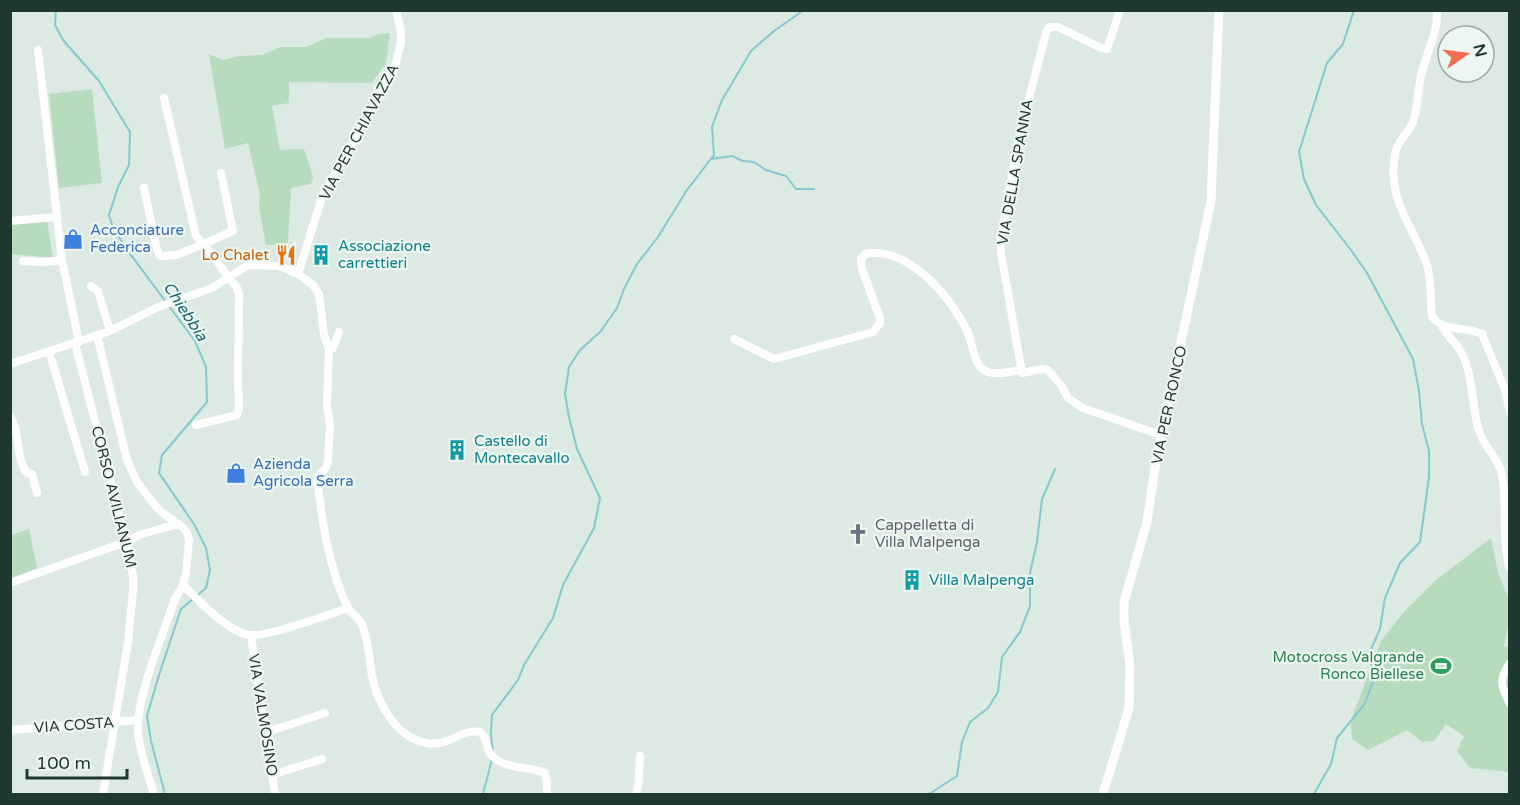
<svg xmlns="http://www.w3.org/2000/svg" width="1520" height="805" viewBox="0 0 1520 805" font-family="'Varela Round',sans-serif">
  <rect width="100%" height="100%" fill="#dde9e3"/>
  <path fill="#b6dbbd" d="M390 33 386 63 372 83 289 82V103L272 106 280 150 304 149 313 177 311 184 291 188 288 245H266L259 207 260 194 248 143 225 149 209 54 223 60 240 56 262 55 281 47H306L326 38H370L378 34Z
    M92 89 102 183 59 188 49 94Z
    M47 221 53 258 11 254V224Z
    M29 529 37 568 11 578V535Z
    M1491 538 1498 573 1509 599V621L1504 646 1510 647 1509 772 1470 768 1457 751 1464 736 1446 724 1434 741 1422 742 1407 730 1368 750 1352 739 1351 720 1381 641 1402 614 1436 580Z"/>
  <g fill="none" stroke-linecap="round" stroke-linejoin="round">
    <path stroke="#84c9cf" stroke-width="2" d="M56 10 55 25 63 40 99 81 130 132 129 165 118 187 109 215 113 228 128 251 195 341 206 367 207 402 162 455 159 473 194 524 206 548 210 570 206 588 181 609 159 675 147 716 151 741 165 794
      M711 159 732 156 743 161 754 162 766 170 786 176 796 189H814
      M493 754 491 734 492 715 518 680 524 665 553 618 563 585 594 528 600 498 577 449 569 417 565 394 569 367 580 350 601 331 617 308 624 289 637 264 658 237 687 190 714 155 712 127 722 100 751 51 774 31 804 10
      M483 794 492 759
      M929 794 957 776 962 742 970 722 988 708 998 692 1002 657 1020 632 1030 606V573L1037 542 1042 499 1055 469
      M1314 794 1331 764 1337 738 1364 705 1374 679 1369 654 1380 629 1385 598 1400 563 1420 542 1429 477V451L1422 424 1419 391 1413 359 1367 273 1351 250 1316 205 1304 179 1299 152 1327 63 1343 44 1354 10"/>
    <path stroke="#fff" stroke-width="8" d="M1120 10 1107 49 1101 48 1058 27H1049L1046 33 1021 129 1000 241 1001 253 1022 373 1042 369 1048 370 1061 385 1068 398 1083 408 1161 435
      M1437 10C1438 34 1427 51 1422 72 1417 89 1419 106 1413 122 1408 134 1397 141 1395 154 1386 197 1412 225 1426 262 1432 278 1430 299 1432 316 1443 333 1467 326 1482 334L1505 390 1510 412
      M38 50 62 260 79 342
      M144 188 157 250 160 256 176 255 204 244 196 236 164 98
      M10 221 57 217
      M23 261 43 262 62 260
      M298 274 323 194 393 74 401 43V31L396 10
      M91 286 98 291 110 331
      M1441 324C1447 337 1456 342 1462 354 1474 377 1471 406 1479 431 1483 445 1497 457 1501 471 1509 501 1500 536 1510 568
      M97 335 127 460 137 482 150 499 160 511 182 527 187 533 189 540 186 573 183 585 175 599C163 635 136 696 138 732 140 754 148 774 154 794
      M734 339 774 359 873 332 880 323V318L862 269 861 259 865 254C908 245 952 298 968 333 973 344 973 363 984 370 994 376 1009 372 1020 370
      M75 343 126 542 133 576V591L128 642 103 794
      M329 349 333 348 339 332
      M49 351 85 472
      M10 364 110 331 156 308 212 288 248 265 280 266 298 274 314 286 319 294 324 335 329 349 327 406 330 426 328 461 326 468 317 477C322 520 328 566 347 606 351 614 360 618 363 627 369 643 369 660 372 676 377 700 392 729 414 739 448 754 456 728 480 732 488 738 485 746 490 753 501 770 529 766 545 773L547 782V794
      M10 416C21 434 15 457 27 473L32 474 37 493
      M196 425 237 415 239 408 238 380 239 294 237 288 204 244 233 231 221 173
      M10 583 126 542 139 535 177 524
      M183 585C199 601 227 631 249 635 263 638 331 614 348 608
      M251 636 275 794
      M1510 663C1498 681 1501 686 1510 704
      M10 730 138 720
      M264 733 325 713
      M272 775 322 759
      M636 794 638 787 640 756"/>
    <path stroke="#fff" stroke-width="9" d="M1103 794 1129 708 1130 666 1124 621V602L1147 522 1157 455 1211 201 1219 10"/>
  </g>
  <defs>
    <g id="shop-bare" transform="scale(1.62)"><path d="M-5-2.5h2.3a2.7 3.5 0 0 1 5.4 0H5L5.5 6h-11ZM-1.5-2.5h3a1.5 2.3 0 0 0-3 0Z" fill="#3f7fe0" stroke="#eef6f1" stroke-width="2.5" paint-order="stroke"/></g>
    <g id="restaurant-bare" transform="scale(1.62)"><path d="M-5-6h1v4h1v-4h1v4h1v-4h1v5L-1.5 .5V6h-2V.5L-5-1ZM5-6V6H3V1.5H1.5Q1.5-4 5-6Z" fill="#e8710a" stroke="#eef6f1" stroke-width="2.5" paint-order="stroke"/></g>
    <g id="building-bare" transform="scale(1.62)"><path d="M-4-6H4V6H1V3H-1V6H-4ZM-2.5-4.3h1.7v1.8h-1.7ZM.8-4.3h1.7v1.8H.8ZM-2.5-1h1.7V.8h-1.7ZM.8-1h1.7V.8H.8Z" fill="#0f9aa8" stroke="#eef6f1" stroke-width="2.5" paint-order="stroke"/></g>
    <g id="church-bare" transform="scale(1.62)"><path d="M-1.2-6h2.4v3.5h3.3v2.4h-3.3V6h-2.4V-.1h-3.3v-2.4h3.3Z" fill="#6b7280" stroke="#eef6f1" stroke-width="2.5" paint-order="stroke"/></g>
    <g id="stadium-bare" transform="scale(1.62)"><path d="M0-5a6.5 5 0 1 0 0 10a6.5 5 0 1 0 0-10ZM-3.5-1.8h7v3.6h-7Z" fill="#2e9e5b" stroke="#eef6f1" stroke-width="2.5" paint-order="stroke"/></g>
  </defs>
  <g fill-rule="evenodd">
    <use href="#shop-bare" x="73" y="239"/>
    <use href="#restaurant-bare" x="286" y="255"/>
    <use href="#building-bare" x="321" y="255"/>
    <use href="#building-bare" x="457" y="450"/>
    <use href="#shop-bare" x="236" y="473"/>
    <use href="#church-bare" x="858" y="534"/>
    <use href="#building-bare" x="912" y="580"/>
    <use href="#stadium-bare" x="1441" y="666"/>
  </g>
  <g text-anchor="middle" stroke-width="4.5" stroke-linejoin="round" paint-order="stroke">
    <g font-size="15" fill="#1f3930" stroke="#eef6f1">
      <text transform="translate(359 132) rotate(-62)" y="5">VIA PER CHIAVAZZA</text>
      <text transform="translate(1015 172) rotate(-80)" y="5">VIA DELLA SPANNA</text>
      <text transform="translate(1169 405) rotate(-78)" y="5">VIA PER RONCO</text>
      <text transform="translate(114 497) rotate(76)" y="5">CORSO AVILIANUM</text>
      <text transform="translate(263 715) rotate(81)" y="5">VIA VALMOSINO</text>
      <text transform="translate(74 725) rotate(-4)" y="5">VIA COSTA</text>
    </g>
    <g font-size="15" fill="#366cbe" stroke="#eef6f1" text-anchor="start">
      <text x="90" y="235">Acconciature<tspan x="90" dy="17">Federica</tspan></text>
      <text x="253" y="469">Azienda<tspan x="253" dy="17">Agricola Serra</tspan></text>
    </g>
    <g font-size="15" fill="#0d838f" stroke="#eef6f1" text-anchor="start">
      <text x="338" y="251">Associazione<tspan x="338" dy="17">carrettieri</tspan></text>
      <text x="474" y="446">Castello di<tspan x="474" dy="17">Montecavallo</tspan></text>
      <text x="929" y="585">Villa Malpenga</text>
    </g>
    <g font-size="15" fill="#c56008" stroke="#eef6f1" text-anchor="end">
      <text x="269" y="260">Lo Chalet</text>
    </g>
    <g font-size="15" fill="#5b616d" stroke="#eef6f1" text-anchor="start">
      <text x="875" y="530">Cappelletta di<tspan x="875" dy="17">Villa Malpenga</tspan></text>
    </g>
    <g font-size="15" fill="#27864d" stroke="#eef6f1" text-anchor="end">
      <text x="1424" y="662">Motocross Valgrande<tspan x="1424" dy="17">Ronco Biellese</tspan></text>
    </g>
    <g font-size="16" font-style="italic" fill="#1a6b73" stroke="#eef6f1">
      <text transform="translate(186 311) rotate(57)" y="6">Chiebbia</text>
    </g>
  </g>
  <rect width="1520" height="805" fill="none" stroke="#1f3930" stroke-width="24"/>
  <g transform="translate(1466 54) rotate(76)"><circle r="28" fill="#eef6f1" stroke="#9baaa4" stroke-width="1.5"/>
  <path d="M0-4.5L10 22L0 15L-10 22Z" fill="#f26f53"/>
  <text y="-9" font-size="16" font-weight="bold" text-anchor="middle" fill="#1f3930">N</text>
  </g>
  <path d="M27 769v9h100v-9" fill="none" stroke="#1f3930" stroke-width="3"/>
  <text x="36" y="769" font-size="18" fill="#1f3930" stroke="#eef6f1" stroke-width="4.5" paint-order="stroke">100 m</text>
</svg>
